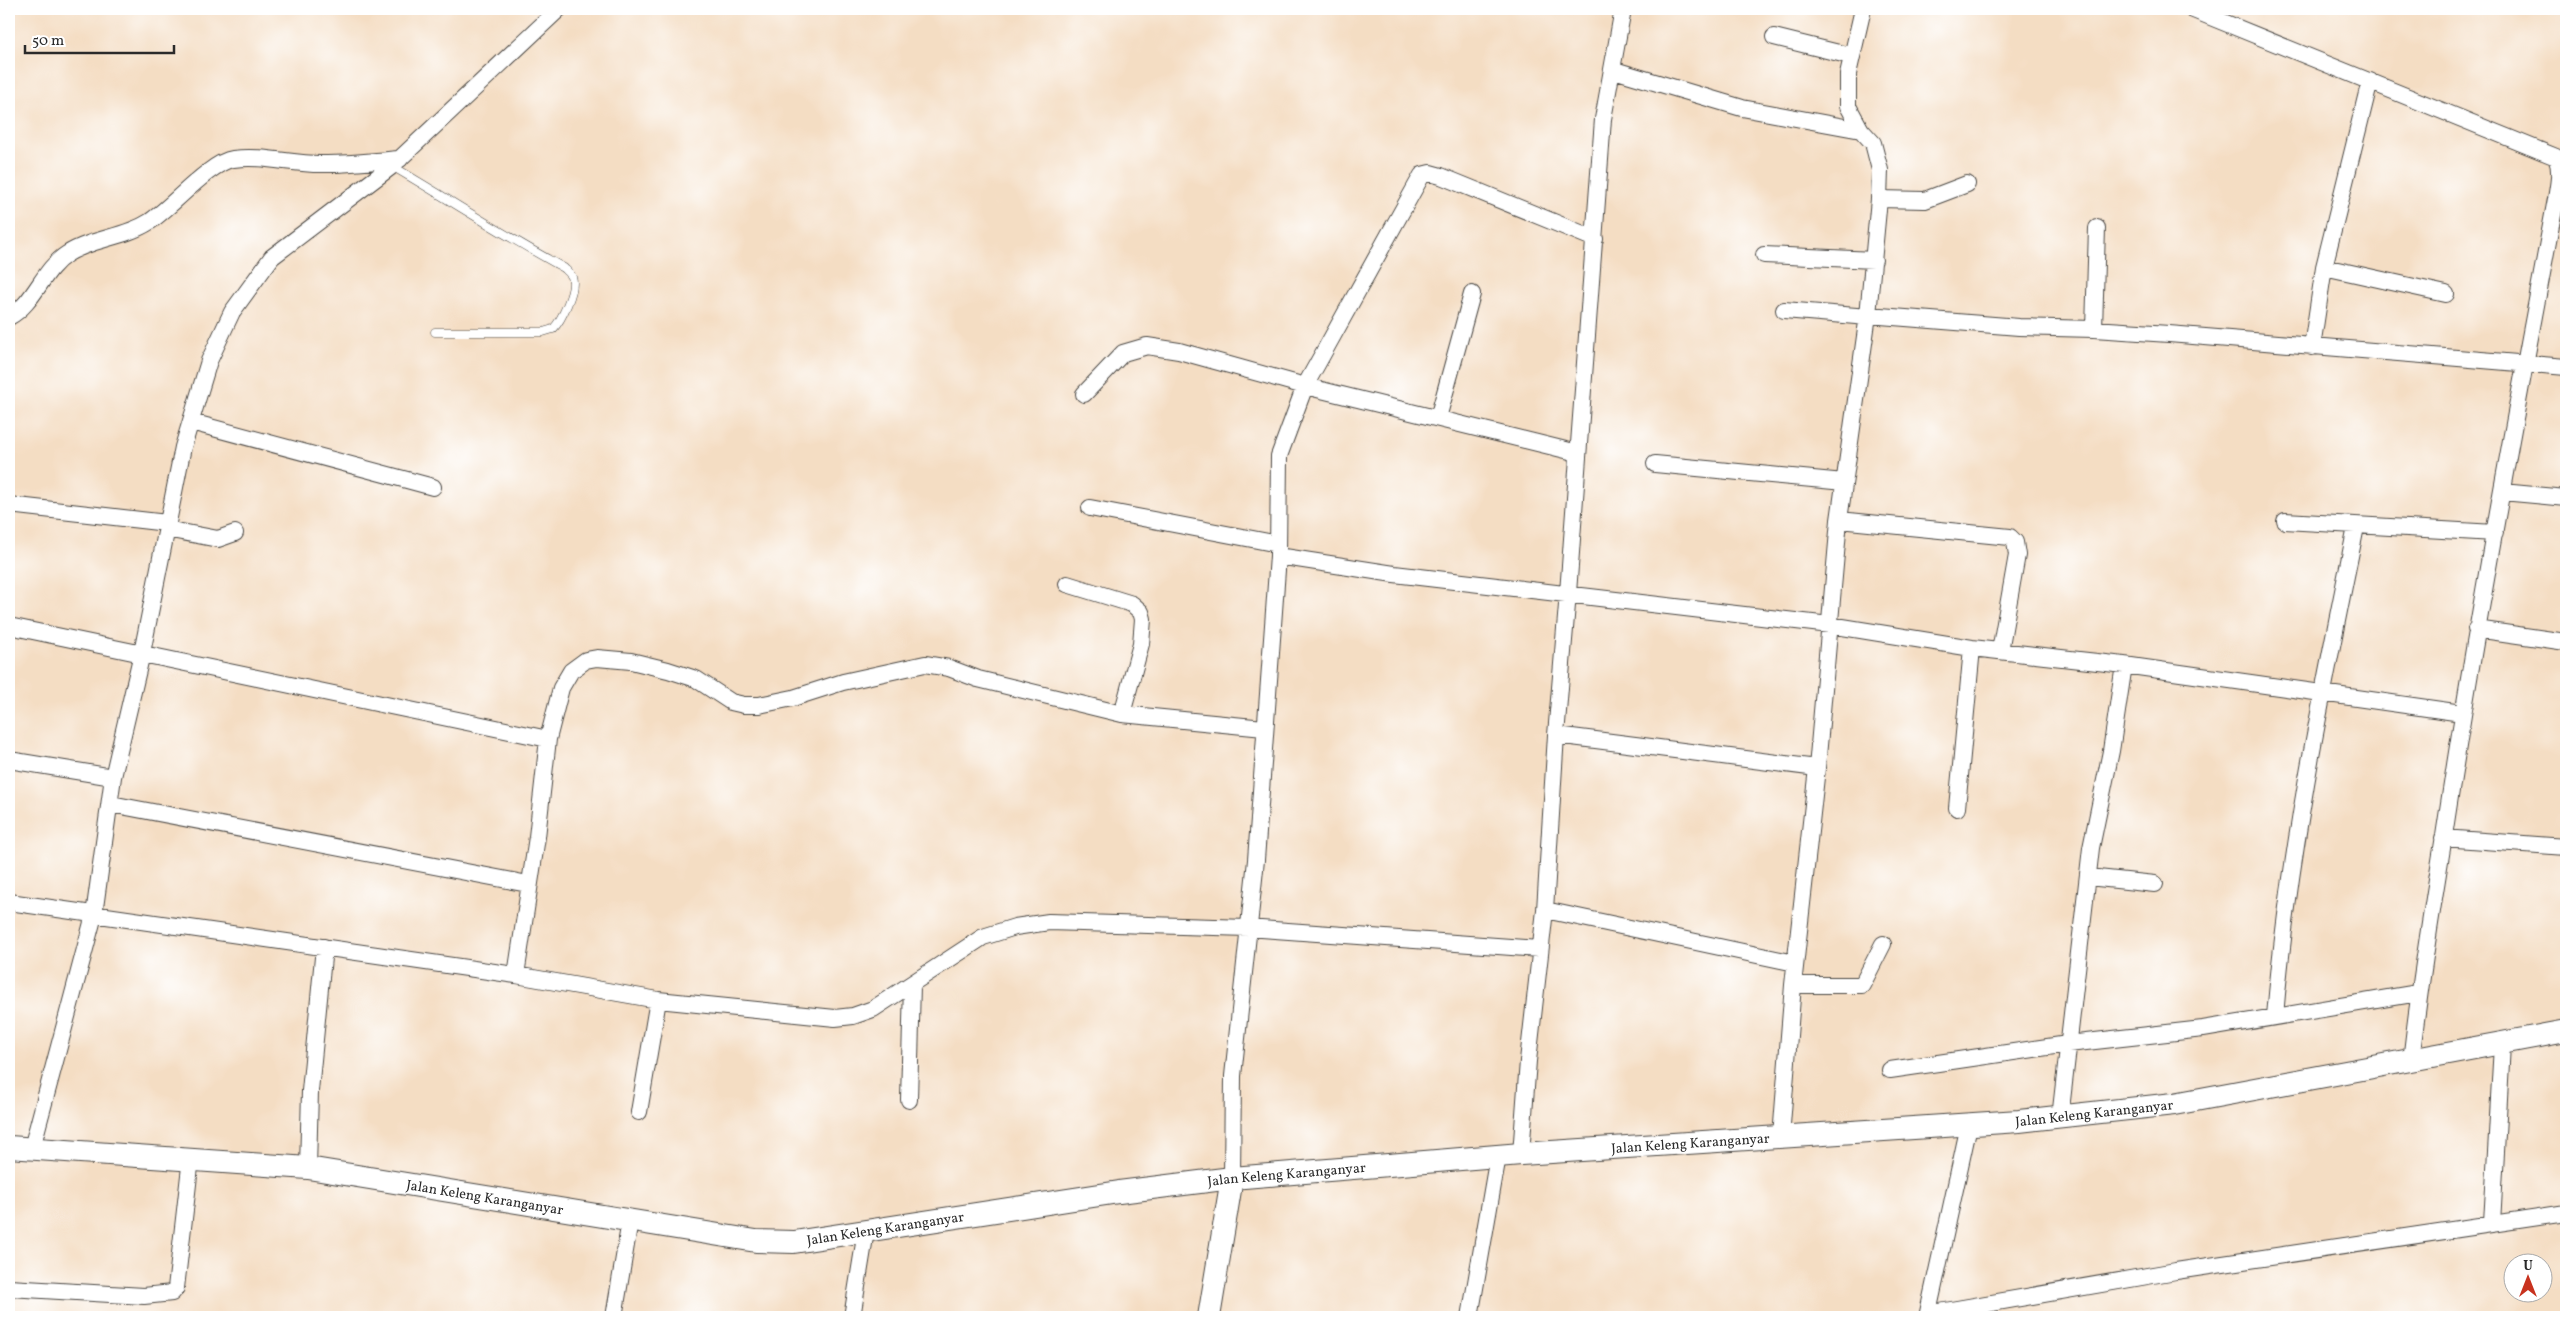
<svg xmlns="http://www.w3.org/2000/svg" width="2575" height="1326" viewBox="0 0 2575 1326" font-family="Vollkorn,serif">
  <rect width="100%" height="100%" fill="#fff"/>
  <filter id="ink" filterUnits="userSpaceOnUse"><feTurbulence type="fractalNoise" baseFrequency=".02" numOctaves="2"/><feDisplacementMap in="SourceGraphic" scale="10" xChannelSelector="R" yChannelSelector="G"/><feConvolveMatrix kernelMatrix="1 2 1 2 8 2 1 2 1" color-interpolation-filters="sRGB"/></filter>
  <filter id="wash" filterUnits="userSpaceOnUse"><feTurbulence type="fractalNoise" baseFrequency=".0096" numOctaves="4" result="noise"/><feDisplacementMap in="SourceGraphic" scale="20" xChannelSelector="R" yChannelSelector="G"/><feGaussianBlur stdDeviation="1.12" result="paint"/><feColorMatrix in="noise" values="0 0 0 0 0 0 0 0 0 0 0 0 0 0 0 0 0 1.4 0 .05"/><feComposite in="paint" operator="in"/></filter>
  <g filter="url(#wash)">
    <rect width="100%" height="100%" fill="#f4ddc3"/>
  </g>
  <g filter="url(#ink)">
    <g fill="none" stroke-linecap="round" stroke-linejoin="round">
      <g stroke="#494642" stroke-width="9">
        <path id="lane" d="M392 166C450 200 505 236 564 268 567 271 571 274 572 277 577 289 561 321 553 329L543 332H435"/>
      </g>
      <g stroke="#494642" stroke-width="18">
        <path id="street" d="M2191 9 2556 157C2562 171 2558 185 2556 199 2516 411 2476 623 2444 836 2432 911 2419 986 2411 1062
          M1774 37 1851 56
          M1614 70 1742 108 1861 130
          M1879 199 1925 200 1967 184
          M1764 255 1874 260
          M2324 267 2446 294
          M1784 310 1868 317
          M1868 315 2019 327 2094 329 2169 334 2566 367
          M9 317C35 303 42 270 67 254 92 238 124 238 149 222 171 208 210 162 233 159 262 155 291 164 320 164 346 165 373 161 400 159
          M2094 329 2097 228
          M2312 347 2324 267 2370 81
          M1084 394 1123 353 1147 346 1179 351 1305 386 1578 453
          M1438 418 1472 294
          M191 422 433 487
          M1655 464 1844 482
          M2502 492 2566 498
          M9 505 167 523
          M1090 508 1278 544
          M1839 520 2010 537 2015 542 2017 555 2000 651
          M2285 521 2495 533
          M166 529 218 539 235 533
          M1278 556 1394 574 1830 625 1972 648 2124 665 2462 713
          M1067 584 1132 604 1141 612 1143 619 1141 644 1122 714
          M9 626 548 739
          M2476 629 2566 642
          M1556 735 1817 768
          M9 760 113 777
          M111 804 528 884
          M1957 808 1972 648
          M2443 838 2566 847
          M2088 877 2155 884
          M9 902 516 975 658 1000 835 1018 853 1016 873 1009 983 937 1015 927 1049 922 1248 928 1539 949
          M1545 910 1795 963
          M516 975 537 837 548 739 561 688 571 671 586 660 597 658 631 661 668 670 696 679 731 702 744 705H759L793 698 843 682 925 664 949 668 978 679 1122 714 1264 728
          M1793 985H1862L1883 944
          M2275 1016C2289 851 2323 689 2356 527
          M1890 1070 2068 1044 2203 1029 2418 993
          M909 1100 912 984
          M639 1112 658 1000
          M2060 1118 2091 848 2111 751 2124 665
          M1781 1137 1793 985 1817 768 1839 520 1868 315 1879 199 1880 170 1873 143 1861 130 1848 106V74L1863 9
          M32 1148 94 915 113 777 142 653 183 447 209 361 232 312 272 257 392 166 559 9
          M1521 1154 1528 1061 1545 910 1556 735 1568 593 1603 119 1623 9
          M308 1168 310 1091 324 947
          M1232 1178 1233 1076 1256 860 1278 556 1279 456 1305 386 1422 175 1430 173 1441 176 1595 239
          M2492 1223 2502 1045
          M9 1288 144 1296 172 1293 176 1288 191 1158
          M1928 1314 2176 1271 2566 1213
          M614 1317 630 1221
          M852 1317 866 1231
          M1470 1317 1498 1156
          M1927 1317 1969 1125"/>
      </g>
      <g stroke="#494642" stroke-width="24">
        <g id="secondary">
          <path id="s1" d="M9 1147 308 1168 756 1241 794 1242 1119 1192 1232 1178 1521 1154 2019 1121 2174 1104 2566 1031"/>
          <path d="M1209 1317 1232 1178"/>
        </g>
      </g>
      <use href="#lane" stroke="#fff" stroke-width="8"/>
      <use href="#street" stroke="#fff" stroke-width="16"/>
      <use href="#secondary" stroke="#fff" stroke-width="22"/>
    </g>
  </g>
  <g text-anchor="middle" stroke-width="4" stroke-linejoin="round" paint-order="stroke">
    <g font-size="14" fill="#2b2b2b" stroke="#fff">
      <text dy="5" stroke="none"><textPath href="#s1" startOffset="2099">Jalan Keleng Karanganyar</textPath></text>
      <text dy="5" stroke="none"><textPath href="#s1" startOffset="1694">Jalan Keleng Karanganyar</textPath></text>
      <text dy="5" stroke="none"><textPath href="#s1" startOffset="1289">Jalan Keleng Karanganyar</textPath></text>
      <text dy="5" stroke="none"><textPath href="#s1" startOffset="479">Jalan Keleng Karanganyar</textPath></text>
      <text dy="5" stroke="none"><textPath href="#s1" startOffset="884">Jalan Keleng Karanganyar</textPath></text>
    </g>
  </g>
  <rect width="2575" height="1326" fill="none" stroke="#fff" stroke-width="30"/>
  <g transform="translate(2528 1278)"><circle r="24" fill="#ffffff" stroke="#aaaaaa"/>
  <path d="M0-4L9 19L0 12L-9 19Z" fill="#c8321e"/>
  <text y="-8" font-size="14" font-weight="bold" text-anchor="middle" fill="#2b2b2b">U</text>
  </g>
  <path d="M25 45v8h149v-8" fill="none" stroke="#2b2b2b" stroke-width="2.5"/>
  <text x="32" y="45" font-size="15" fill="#2b2b2b" stroke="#ffffff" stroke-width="4" paint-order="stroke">50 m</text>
</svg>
